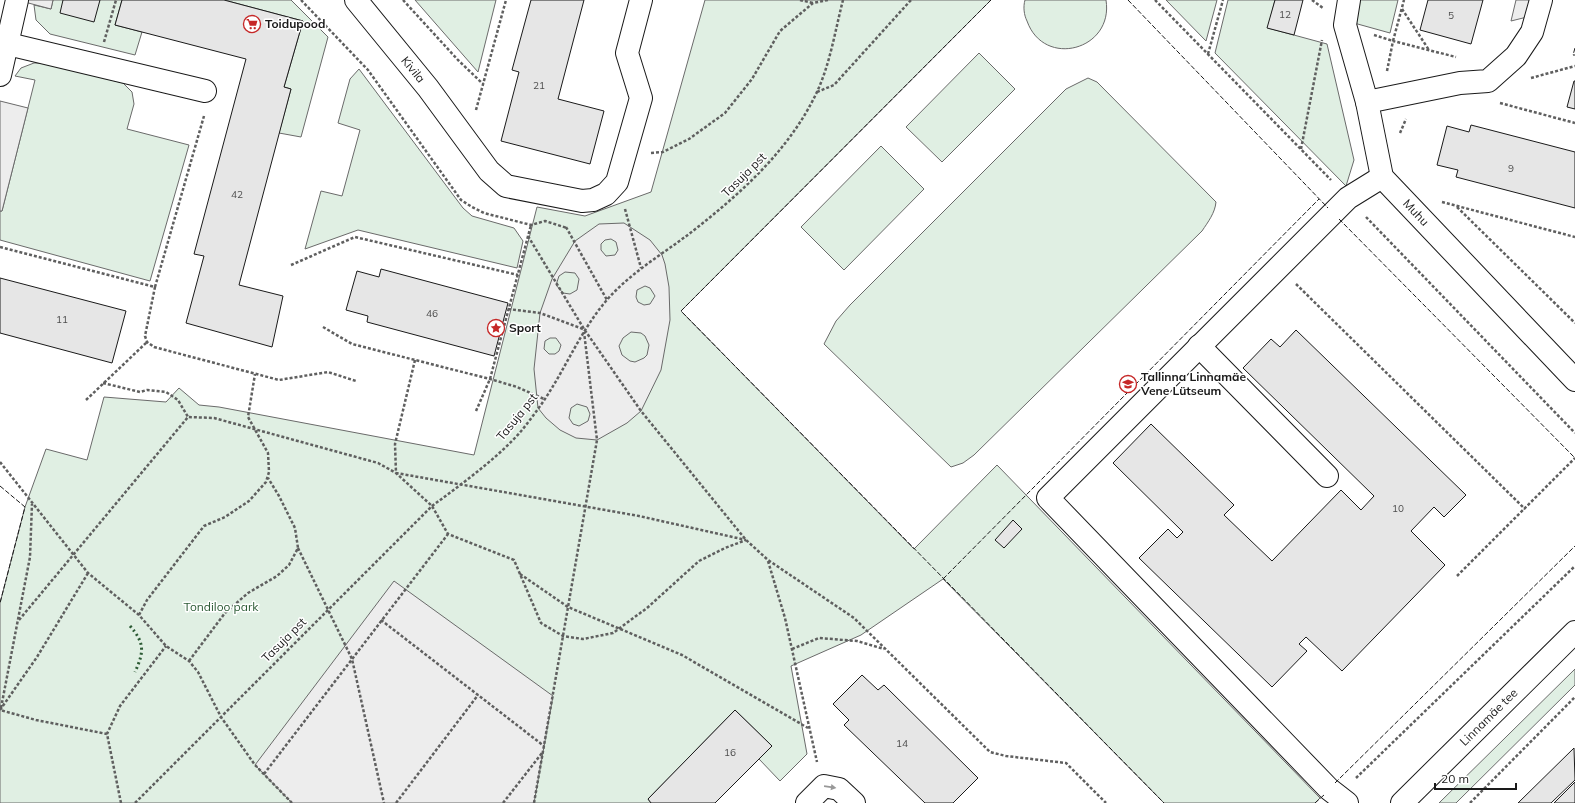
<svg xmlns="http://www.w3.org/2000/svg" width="1575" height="803" viewBox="0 0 1575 803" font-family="Mulish,sans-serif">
  <rect width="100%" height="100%" fill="#fff"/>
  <path fill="#e0efe3" stroke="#6a6a6a" d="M53 0H122L115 25 142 32 135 55 50 34 36 20 34 5 51 9Z
    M224 0H291L328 37 301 137 279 133 291 89 284 87 303 21Z
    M415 0H496L478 72Z
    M705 0H991L681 311 914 549 997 465 1320 798 1315 803H1164L943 579 861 635 791 666 807 754 780 781 759 759 772 746 735 710 648 799 651 803H0V603L25 507 46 449 87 460 104 397 166 402 179 388 199 405 219 407 474 455 537 207 585 216 651 192Z
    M1025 0H1106C1114 50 1044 69 1027 21 1024 15 1023 7 1025 0Z
    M1166 0H1217L1206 41Z
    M1228 0H1275L1268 28 1327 44 1354 160 1346 186 1215 53Z
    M1358 0H1398L1390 33 1354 23Z
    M979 53 1015 89 942 162 906 127Z
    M34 63H46L123 83 132 92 134 104 127 129 189 145 150 281 0 240V211H2L35 80 15 76 21 68Z
    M359 69 463 208 472 216 514 228 523 241 517 268 358 230 305 249 321 191 342 196 360 130 338 123 350 79Z
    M1088 78 1097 82 1216 202C1215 213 1208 222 1202 231L974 455 963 463 951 467 824 344 836 321 850 305 1066 89Z
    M881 146 924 189 844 270 801 227Z
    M1575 669V685L1456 803H1439Z"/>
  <path fill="#ededed" stroke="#6a6a6a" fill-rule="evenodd" d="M17 0H53L51 9Z
    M1516 0H1531L1527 17 1511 21Z
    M0 101 28 108 2 211H0Z
    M624 223 650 240 662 255 665 264 669 287 670 320 661 370 641 411 627 423 597 440 576 438 560 430 546 418 538 408 534 369 540 313 552 279 575 241 599 224ZM611 239 616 242 618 250 615 255 606 256 601 250V244L605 240ZM565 272 575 273 579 279 577 290 570 294 563 293 556 285 559 276ZM645 286 650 288 655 296 650 304 644 305 638 302 636 297 637 290ZM631 332 641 333 645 336 649 345 647 355 644 358 635 362 630 361 622 355 619 346 623 338ZM550 338H556L561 345 559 351 555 354H549L544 349 545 341ZM577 404 587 407 590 414 588 421 579 426 573 424 569 418 571 408Z
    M394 581 553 696 534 803H292L255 765Z"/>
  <path fill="#e6e6e6" stroke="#1a1a1a" d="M63 0H100L94 22 60 13Z
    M122 0H224L303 21 284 87 291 89 239 285 283 296 272 347 186 323 204 256 194 254 246 59 115 25Z
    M531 0H584L558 99 604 111 590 164 501 141 519 72 512 70Z
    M1275 0H1303L1294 35 1267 28Z
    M1428 0H1483L1471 44 1420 30Z
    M1574 81H1575V109L1567 107Z
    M1471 125 1575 152V208L1456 177 1458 170 1437 165 1447 126 1469 132Z
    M381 269 508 303 494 356 367 322 368 316 346 310 357 271 379 277Z
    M0 278 126 311 112 363 0 333Z
    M1296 330 1466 495 1444 517 1434 507 1411 531 1445 565 1342 671 1306 637 1299 644 1307 651 1272 687 1139 558 1168 529 1177 538 1183 532 1113 463 1151 424 1234 505 1224 515 1272 561 1341 490 1361 510 1374 496 1243 368 1271 339 1280 347Z
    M1013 520 1022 529 1004 548 995 540Z
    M862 675 878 690 884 685 978 778 953 803H925L844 725 849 720 833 704Z
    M735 710 772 746 715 803H651L648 799Z
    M1574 748 1575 780 1551 803H1518Z
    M1575 782V803H1554Z"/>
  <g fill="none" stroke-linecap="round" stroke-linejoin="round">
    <g stroke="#1a1a1a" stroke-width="24">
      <g id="minor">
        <path id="s1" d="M356 0 428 88 489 171 506 186 582 201 593 200 606 194 617 182 641 98 627 53 641 0"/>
        <path id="s2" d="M1349 0 1345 25 1367 102 1382 177 1575 380"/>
        <path d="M8 44 205 91"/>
        <path d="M0 75 17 0"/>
        <path d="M1367 102 1460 83 1488 81 1516 56 1532 32 1541 0"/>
        <path d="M1199 346 1327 476"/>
        <path d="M807 803 824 786 839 789 854 803"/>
        <path d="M1347 803 1329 789 1048 498 1348 198 1382 177"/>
        <path id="s3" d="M1402 803 1575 632"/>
      </g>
    </g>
    <path stroke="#5f5f5f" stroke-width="2.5" stroke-dasharray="3 2" stroke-linecap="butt" d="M301 0 368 70 461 200 472 207 484 213 531 225 545 221 567 228
      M403 0 458 60 483 84
      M800 0 813 3
      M1155 0 1331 180
      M1312 0 1323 8
      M1402 9 1429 50
      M1374 35 1393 41 1404 0
      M104 42 116 0
      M1208 54 1223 0
      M1387 71 1393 41 1456 57
      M1531 78 1575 66
      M817 92 834 85 911 0
      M1500 103 1575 123
      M476 110 506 0
      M1400 133 1406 119
      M1301 149 1322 40
      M651 153 663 152 689 139 725 113 752 79 780 31 813 3 828 0
      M1442 202 1575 237
      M1457 207 1575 323
      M625 209 641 268
      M1366 217 1575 433
      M566 227 607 300
      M528 236 584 329 641 411 746 540 768 560 854 618 990 752 1006 756 1066 763 1106 803
      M0 247 155 287 145 336 147 342 154 347 279 380 328 372 356 381
      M291 265 355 237 518 275
      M1296 284 1525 509
      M155 287 204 116
      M508 309 540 313 583 329
      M323 327 352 344 490 379 517 387 544 399
      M415 360 395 444 396 473 639 516 746 540
      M103 383 140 392 147 390 166 392 178 400 188 417
      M86 400 147 342
      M476 411 490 379 531 225
      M0 462 88 573 139 615 166 646 189 661 198 672 221 717 255 765 292 803
      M298 548 352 659 384 803
      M768 561 785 618 817 762
      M88 573 37 657 0 710 36 720 107 734
      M520 574 568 607 682 655 808 728
      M1457 576 1575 458
      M139 615 147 600 204 526 225 517 249 501 266 482 269 472 268 453 248 417 255 374
      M19 620 188 417 214 418 378 463 396 473 432 506 448 534 514 560 541 623 563 636 583 639 613 633 647 608 699 561 725 548 746 540
      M381 620 544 746
      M792 649 819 638 857 641 884 649
      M189 661 225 613 248 593 277 576 289 565 298 548 295 528 279 496 268 478
      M1 708 30 557 32 504
      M264 774 448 534
      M1356 778 1575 566
      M121 803 107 734 120 706 166 646
      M135 803 432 506C459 486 488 465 512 441 522 431 530 420 538 409 563 375 578 334 606 301 629 274 661 255 689 234 739 195 788 152 816 94 830 65 835 31 843 0
      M396 803 478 695
      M503 803 542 753
      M534 803 597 440 584 332
      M1470 803 1575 697"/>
    <use href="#minor" stroke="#fff" stroke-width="22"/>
    <path stroke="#2b5a34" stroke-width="3" stroke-dasharray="2 3" stroke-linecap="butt" d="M130 626C145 643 144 652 135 672"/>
    <path stroke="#1a1a1a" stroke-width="1" stroke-dasharray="5 2" stroke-linecap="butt" d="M991 0 681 311 1164 803
      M1128 0 1328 208
      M1575 48 1573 55H1575
      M1339 219 1575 458
      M0 486 25 507 0 603
      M943 579 1319 199
      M1335 783 1575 546
      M1315 803 1324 795"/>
  </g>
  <defs><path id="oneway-solid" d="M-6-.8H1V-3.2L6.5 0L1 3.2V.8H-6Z"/></defs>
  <use fill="#989898" href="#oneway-solid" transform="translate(830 787) rotate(8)"/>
  <defs>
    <g id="supermarket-ring" transform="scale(0.9)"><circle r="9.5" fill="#fff" stroke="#c62828" stroke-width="1.5"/><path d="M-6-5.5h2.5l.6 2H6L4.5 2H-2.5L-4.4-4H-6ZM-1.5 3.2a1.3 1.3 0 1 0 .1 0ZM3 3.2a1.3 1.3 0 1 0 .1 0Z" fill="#c62828"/></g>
    <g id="sight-ring" transform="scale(0.9)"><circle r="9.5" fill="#fff" stroke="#c62828" stroke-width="1.5"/><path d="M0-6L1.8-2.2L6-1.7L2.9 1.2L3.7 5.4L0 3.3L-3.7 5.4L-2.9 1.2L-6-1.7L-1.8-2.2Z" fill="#c62828"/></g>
    <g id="school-ring" transform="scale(0.9)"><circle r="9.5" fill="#fff" stroke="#c62828" stroke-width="1.5"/><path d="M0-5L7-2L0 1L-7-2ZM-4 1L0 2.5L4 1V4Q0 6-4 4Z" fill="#c62828"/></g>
  </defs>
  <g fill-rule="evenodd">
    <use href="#supermarket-ring" x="252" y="24"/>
    <use href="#sight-ring" x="496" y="328"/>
    <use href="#school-ring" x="1128" y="384"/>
  </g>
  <g text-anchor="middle" stroke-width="3" stroke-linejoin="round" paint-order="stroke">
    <g font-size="10" fill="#4d4d4d">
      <text x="1285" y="18">12</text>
      <text x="1451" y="19">5</text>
      <text x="539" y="89">21</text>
      <text x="1511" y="172">9</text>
      <text x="237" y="198">42</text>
      <text x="432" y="317">46</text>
      <text x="62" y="323">11</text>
      <text x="1398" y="512">10</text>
      <text x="902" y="747">14</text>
      <text x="730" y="756">16</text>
    </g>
    <g font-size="12" font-weight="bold" fill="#1a1a1a" stroke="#fff" text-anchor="start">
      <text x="265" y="28">Toidupood</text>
      <text x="509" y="332">Sport</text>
      <text x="1141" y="381">Tallinna Linnamäe<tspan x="1141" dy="14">Vene Lütseum</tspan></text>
    </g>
    <g font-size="12" fill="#1a1a1a" stroke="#fff">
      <text dy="4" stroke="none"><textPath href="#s1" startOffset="90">Kivila</textPath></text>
      <text transform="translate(744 175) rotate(-45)" y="4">Tasuja pst</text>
      <text dy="4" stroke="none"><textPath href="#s2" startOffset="231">Muhu</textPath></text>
      <text transform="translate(517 417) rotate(-51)" y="4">Tasuja pst</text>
      <text transform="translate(284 640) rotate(-45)" y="4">Tasuja pst</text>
      <text dy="4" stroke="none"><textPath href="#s3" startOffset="122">Linnamäe tee</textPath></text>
    </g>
    <g font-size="12" fill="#2b5a34" stroke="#fff">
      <text x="221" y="611">Tondiloo park</text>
    </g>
  </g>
  <path d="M1435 783v6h81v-6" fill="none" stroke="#1a1a1a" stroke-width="2"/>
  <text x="1441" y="783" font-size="12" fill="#1a1a1a" stroke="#ffffff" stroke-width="3" paint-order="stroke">20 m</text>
</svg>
